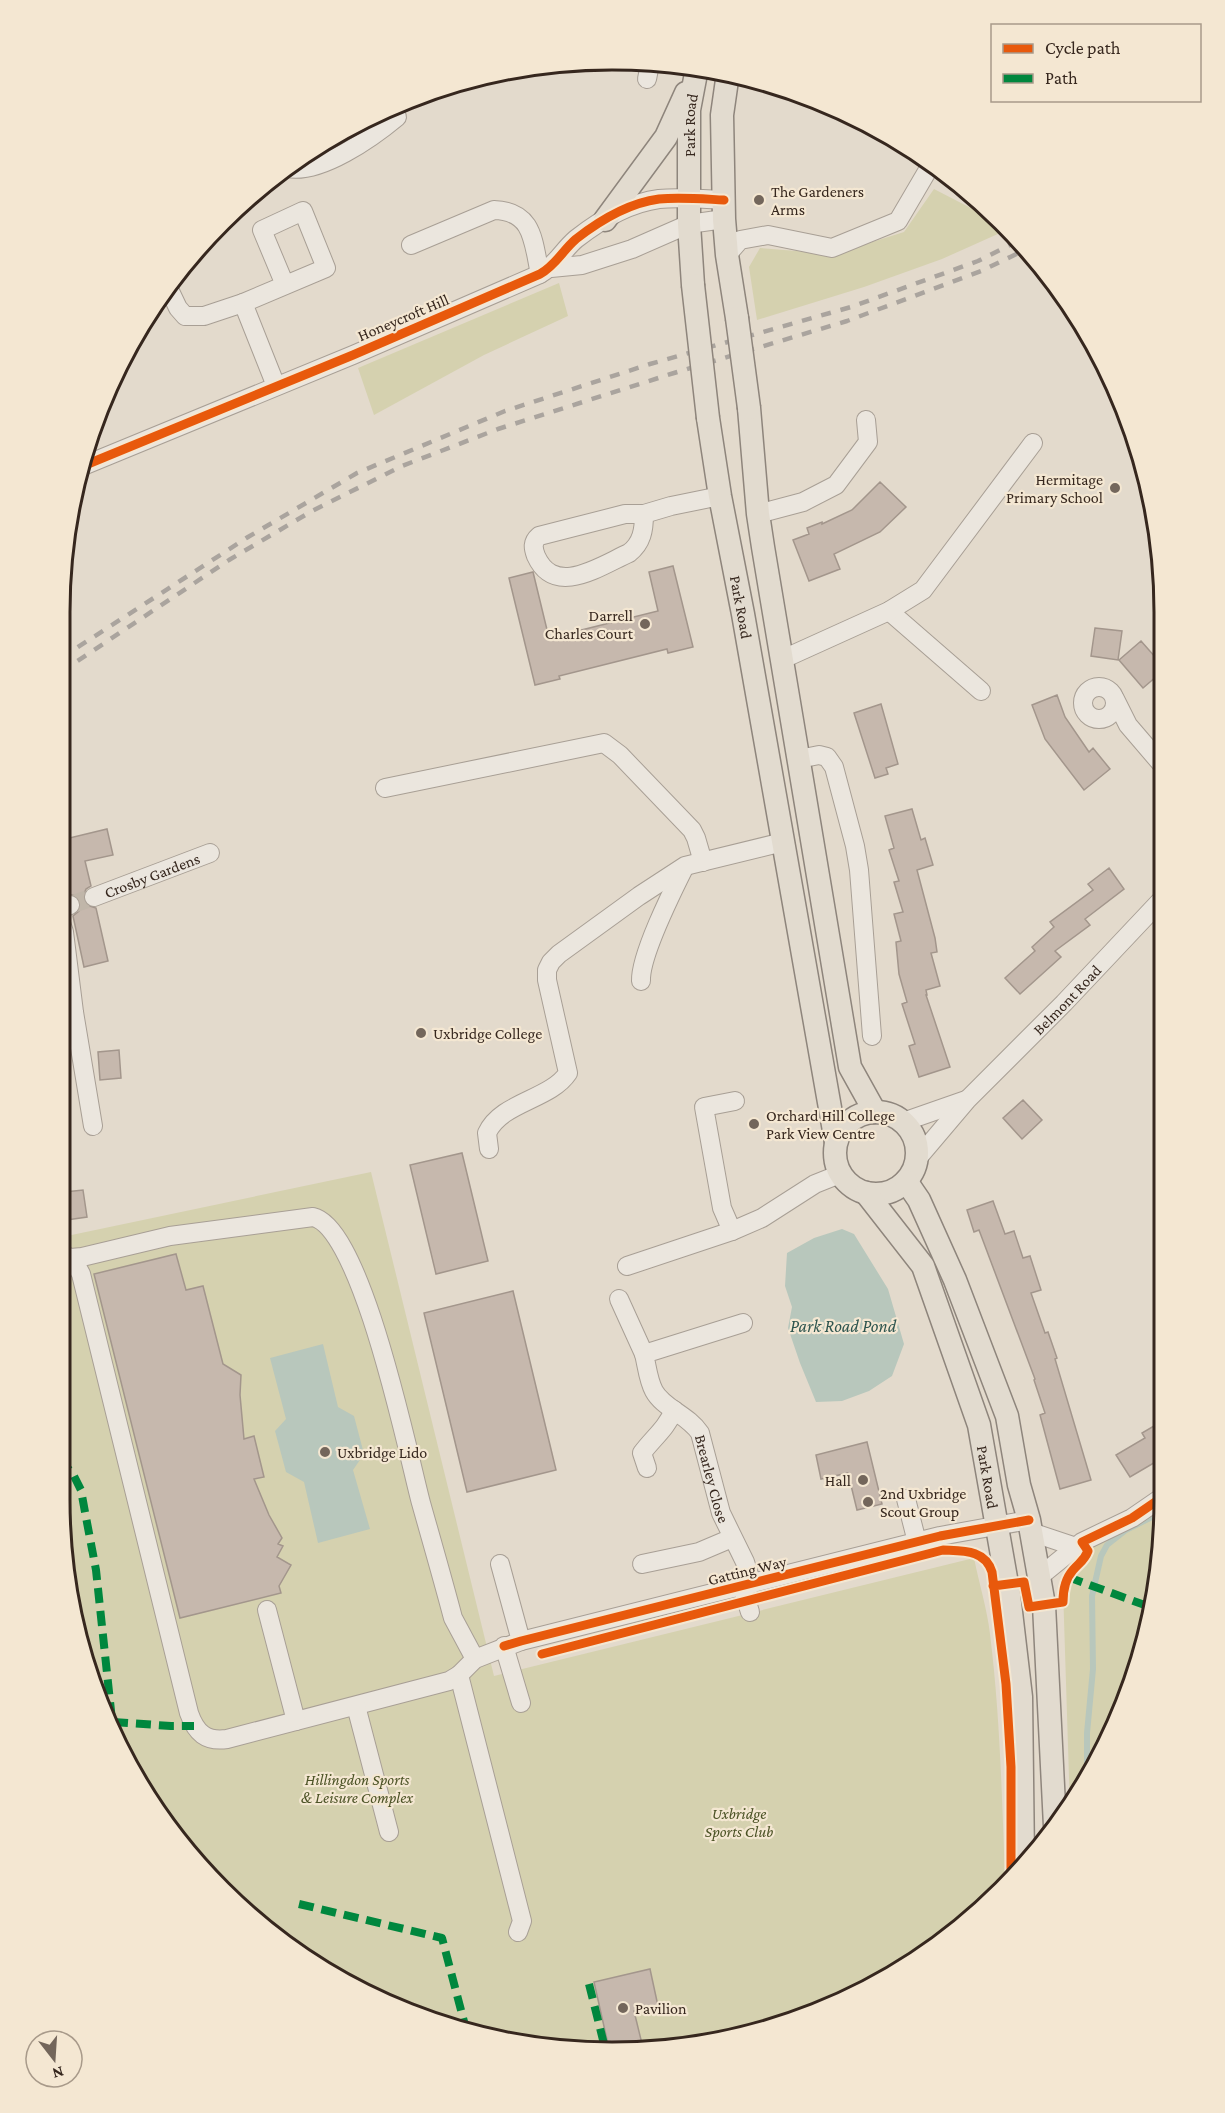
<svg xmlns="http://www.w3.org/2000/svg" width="1225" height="2113" viewBox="0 0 1225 2113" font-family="'Crimson Pro',serif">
  <rect width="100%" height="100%" fill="#e3dacc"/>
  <path fill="#d5d1af" d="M934 189 992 219 997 217 1009 229 942 259 864 287 757 320 749 267 760 248 834 254 904 232Z
    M559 283 568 316 484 355 374 415 358 368Z
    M371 1172 494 1676 974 1558C979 1583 987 1609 990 1634 1000 1715 1002 1797 1005 1879L949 1939 790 2024 613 2053 469 2034 305 1960 174 1837 89 1678 60 1500V1242L62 1237Z
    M1164 1496V1537L1136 1678 1070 1809 1063 1588 1068 1577 1097 1536Z"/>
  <path fill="#b8c7bc" d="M842 1229 854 1234 888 1289 904 1344 892 1376 869 1391 842 1401 816 1402 800 1363 788 1328 792 1307 785 1286 787 1253 814 1238Z
    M323 1344 338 1407 354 1416 364 1454 353 1470 370 1529 318 1543 304 1482 286 1472 275 1431 286 1419 270 1358Z"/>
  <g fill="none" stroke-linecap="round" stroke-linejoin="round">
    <path stroke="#b8c7bc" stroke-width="6" d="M1087 1776V1733L1093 1669 1092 1596 1101 1556 1107 1545 1126 1530 1164 1511"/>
  </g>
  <path fill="#c6b8ad" stroke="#a3968c" stroke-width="1.5" d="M880 482 906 507 880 532 834 554 840 569 809 581 793 540 809 534 807 528 822 522V524L852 510Z
    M673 566 693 647 668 653 667 649 559 676 560 679 535 685 509 578 533 572 549 638 658 611 649 572Z
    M1095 628 1122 631 1118 660 1091 656Z
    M1141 641 1164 667V670L1143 688 1119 660Z
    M1057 695 1065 717 1089 752 1093 748 1110 769 1084 790 1045 739 1032 705Z
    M881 704 898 764 886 768 888 774 875 778 854 713Z
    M912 809 921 840 925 838 933 865 917 870 935 938 937 952 931 953 940 986 926 990 927 995H926L950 1067 919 1077 909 1046 915 1044 902 1004 907 1002 899 974 896 942 901 941 894 914 903 912 894 882 899 881 889 850 894 848 885 816Z
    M107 829 113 855 85 861 91 886 86 889 83 896 86 905 96 908 108 961 84 967 73 916 79 911 80 901 76 896 68 894 61 863V840Z
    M1109 868 1124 889 1085 919 1090 925 1055 951 1061 957 1020 994 1005 978 1035 951 1032 947 1054 927 1050 922 1093 890 1088 884Z
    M119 1050 121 1078 100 1080 98 1052Z
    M1023 1100 1042 1120 1022 1139 1003 1118Z
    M462 1153 488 1261 436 1274 410 1165Z
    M83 1190 87 1217 60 1221V1202L66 1201 65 1192Z
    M993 1201 1005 1234 1014 1231 1023 1258 1030 1256 1041 1290 1031 1293 1045 1333 1048 1332 1057 1358 1055 1359 1091 1480 1060 1489 1040 1415 1045 1413 1034 1380 1035 1379 979 1230 974 1232 967 1210Z
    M176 1254 186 1290 203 1286 223 1364 241 1375 240 1395 244 1439 254 1436 264 1477 254 1479 269 1515 282 1538 278 1544 283 1546 277 1557 291 1565 279 1586 281 1593 180 1618 94 1274Z
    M513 1291 556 1470 467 1492 424 1313Z
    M1164 1420V1457L1130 1477 1116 1455 1145 1438 1142 1433Z
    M867 1442 882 1504 857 1510 848 1473 821 1479 816 1455Z
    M650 1969 658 2006 634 2011 643 2048 610 2053 594 1982Z"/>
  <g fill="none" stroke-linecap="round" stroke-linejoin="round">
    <path stroke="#c0b6a9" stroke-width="18" stroke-dasharray="18 9" stroke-linecap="butt" d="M70 905 94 897"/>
    <g stroke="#a89f95" stroke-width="20">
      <g id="minor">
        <path d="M647 79 650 64"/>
        <path d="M287 168C320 175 373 137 397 117"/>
        <path d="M411 245 494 210C534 211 533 242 540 274"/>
        <path d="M727 255 740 240 768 235 832 248 898 221 932 163"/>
        <path d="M551 268 582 265 632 249 689 224 724 219"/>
        <path d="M168 287 178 308 185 316H204L243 303 276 386"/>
        <path d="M243 303 326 268 303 211 262 230 285 285"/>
        <path d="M83 466 353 355 540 274C556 265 563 250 576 239 599 221 629 203 659 199 680 197 703 199 724 200"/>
        <path d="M644 514H625L539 536C532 542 533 548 536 556 555 598 600 566 629 553 642 543 644 530 644 514L671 506 720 496"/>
        <path d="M758 514 803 502 836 485 868 442 866 420"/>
        <path d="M889 611 981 691"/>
        <path d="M783 659 889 611 923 590 1033 443"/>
        <circle cx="1099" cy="703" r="16"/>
        <path d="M1115 699 1128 725 1164 767"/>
        <path d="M799 759 819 755 827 757 834 767 855 846 859 870 872 1036"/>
        <path d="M385 788 604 743 620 755 692 830 696 838 703 862"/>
        <path id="s1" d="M94 897 210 853"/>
        <path d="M61 909 70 905"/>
        <path d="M61 923 64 932 74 1012 93 1126"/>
        <path d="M641 981C640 956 672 892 684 868"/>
        <path d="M903 1122 966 1100"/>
        <path d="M489 1149 487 1133C501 1102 550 1100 568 1073L547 980V970L551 962 559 954 639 896 685 866 783 842"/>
        <path id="s2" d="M917 1159 967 1100 1064 1003 1164 897"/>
        <path d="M732 1231 722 1208 704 1107 735 1101"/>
        <path d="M60 1252 74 1261 81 1274 189 1713C196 1733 206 1742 227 1739L449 1681 459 1675 475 1659 521 1641 940 1536 1029 1520"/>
        <path d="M71 1258 82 1257 170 1236 313 1217C362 1228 408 1454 421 1503 432 1542 443 1580 453 1618L475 1659"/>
        <path d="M627 1266 732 1231 762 1218 815 1184 840 1174"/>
        <path d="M619 1299 644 1354"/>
        <path id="s3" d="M743 1323 644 1354C647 1366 648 1380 654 1391 663 1408 688 1415 700 1433L721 1513 745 1562 752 1584"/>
        <path d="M647 1468 642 1453C654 1437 666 1429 674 1410"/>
        <path d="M906 1499 917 1542"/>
        <path d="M1031 1532 1076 1547"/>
        <path d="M500 1564 521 1641"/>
        <path d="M642 1564 699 1552 732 1538"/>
        <path d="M1039 1577 1082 1542 1132 1518 1164 1496"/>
        <path d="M742 1586 750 1612"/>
        <path d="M267 1610 296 1721"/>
        <path d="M504 1646 521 1703"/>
        <path d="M459 1675 522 1921 518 1932"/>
        <path d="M356 1706 389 1832"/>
      </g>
    </g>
    <g stroke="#8e857c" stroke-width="25">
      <g id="major">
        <path d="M728 73 722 115 724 219 727 255 737 318"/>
        <path d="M605 220 666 137 686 93"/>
        <path id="s4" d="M693 285 689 224V110L697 68"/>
        <path d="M749 408 758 514 763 547 850 1067 875 1112"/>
        <path id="s5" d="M708 418 720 496 743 614 836 1142"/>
        <circle cx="876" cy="1153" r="41"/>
        <path d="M906 1181 919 1200 955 1280 1007 1416 1019 1485 1029 1520 1044 1605 1055 1826"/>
        <path id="s6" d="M866 1193 923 1266 979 1425 1009 1595 1021 1697 1023 1860"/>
      </g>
    </g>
    <use href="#minor" stroke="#ebe6de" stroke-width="18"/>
    <use href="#major" stroke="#e2dbcf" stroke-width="22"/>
    <path stroke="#aaa49e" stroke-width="4.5" stroke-dasharray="10 10" stroke-linecap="butt" d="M61 658 248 537 357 473 505 411 650 364 851 307 978 261 1018 241
      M61 672 229 560 312 511 402 466 498 429 674 373 847 321 981 271 1025 250"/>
    <g stroke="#8e857c" stroke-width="25" stroke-linecap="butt">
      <path id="major-bridge" d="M693 285 708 418
        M737 318 749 408"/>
    </g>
    <use href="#major-bridge" stroke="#e2dbcf" stroke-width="22"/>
    <path stroke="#00873e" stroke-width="8" stroke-dasharray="15 8" stroke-linecap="butt" d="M60 1458 74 1476 81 1490 85 1512 96 1570 112 1720
      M1068 1577 1150 1607
      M113 1722 171 1726H194
      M299 1904 442 1938 467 2033
      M589 1984 606 2052
      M480 2036 490 2033"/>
    <g stroke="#f4e7d2" stroke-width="13">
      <path id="cycleway" d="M83 466 353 355 540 274C556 265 563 250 576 239 599 221 629 203 659 199 680 197 703 199 724 200
        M993 1586 1024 1582 1029 1607 1063 1602C1063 1590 1065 1579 1073 1570 1080 1562 1084 1561 1088 1551L1082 1542 1132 1518 1164 1496
        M504 1646 521 1641 940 1536 1029 1520
        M542 1654 943 1550C962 1551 985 1549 992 1572L1006 1684 1011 1767V1872"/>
    </g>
    <use href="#cycleway" stroke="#e8590c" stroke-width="9"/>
  </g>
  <g fill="#73665b" stroke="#f4e7d2" stroke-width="2">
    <circle cx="759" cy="200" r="6"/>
    <circle cx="1115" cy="488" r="6"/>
    <circle cx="645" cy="624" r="6"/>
    <circle cx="421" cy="1033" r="6"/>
    <circle cx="754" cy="1124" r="6"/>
    <circle cx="325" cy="1452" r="6"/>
    <circle cx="863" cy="1480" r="6"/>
    <circle cx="868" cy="1502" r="6"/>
    <circle cx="623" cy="2008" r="6"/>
  </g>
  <g text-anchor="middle" stroke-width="4.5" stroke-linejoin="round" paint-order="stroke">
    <g font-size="16" fill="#36271e" stroke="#f4e7d2">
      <text dy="6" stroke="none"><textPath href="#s4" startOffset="160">Park Road</textPath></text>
      <text transform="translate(403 317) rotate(-23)" y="6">Honeycroft Hill</text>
      <text dy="6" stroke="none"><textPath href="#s5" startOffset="192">Park Road</textPath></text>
      <text dy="6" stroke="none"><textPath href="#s1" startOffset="62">Crosby Gardens</textPath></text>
      <text dy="6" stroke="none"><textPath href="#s2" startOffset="219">Belmont Road</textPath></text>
      <text dy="6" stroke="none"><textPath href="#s6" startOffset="314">Park Road</textPath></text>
      <text dy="6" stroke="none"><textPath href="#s3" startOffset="252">Brearley Close</textPath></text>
      <text transform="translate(747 1570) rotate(-14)" y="6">Gatting Way</text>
    </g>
    <g font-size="16" fill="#36271e" stroke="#f4e7d2" text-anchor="start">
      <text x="771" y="197">The Gardeners<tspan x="771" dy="18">Arms</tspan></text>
      <text x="1103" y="485" text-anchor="end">Hermitage<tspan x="1103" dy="18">Primary School</tspan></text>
      <text x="633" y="621" text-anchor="end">Darrell<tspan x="633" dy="18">Charles Court</tspan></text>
      <text x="433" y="1039">Uxbridge College</text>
      <text x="766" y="1121">Orchard Hill College<tspan x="766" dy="18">Park View Centre</tspan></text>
      <text x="337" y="1458">Uxbridge Lido</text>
      <text x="851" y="1486" text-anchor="end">Hall</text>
      <text x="880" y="1499">2nd Uxbridge<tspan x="880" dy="18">Scout Group</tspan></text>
      <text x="635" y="2014">Pavilion</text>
    </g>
    <g font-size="16" font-style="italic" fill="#4b5225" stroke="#f4e7d2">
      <text x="357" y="1785">Hillingdon Sports<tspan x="357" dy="18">&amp; Leisure Complex</tspan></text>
      <text x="739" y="1819">Uxbridge<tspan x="739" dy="18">Sports Club</tspan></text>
    </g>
    <g font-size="18" font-style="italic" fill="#2e554f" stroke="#f4e7d2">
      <text x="843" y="1332">Park Road Pond</text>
    </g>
  </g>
  <path d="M0 0H1225V2113H0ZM612 70H612A542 542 0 0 1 1154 612V1500A542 542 0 0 1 612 2042H612A542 542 0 0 1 70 1500V612A542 542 0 0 1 612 70Z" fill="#f4e7d2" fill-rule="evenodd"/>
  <path fill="none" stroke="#36271e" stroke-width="3" d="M612 70H612A542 542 0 0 1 1154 612V1500A542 542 0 0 1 612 2042H612A542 542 0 0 1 70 1500V612A542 542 0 0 1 612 70Z"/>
  <rect x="991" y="24" width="210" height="78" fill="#f4e7d2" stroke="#a89a8a" stroke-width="1.5"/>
  <rect x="1003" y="44" width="30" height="9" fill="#e8590c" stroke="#a89a8a" stroke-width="1.5"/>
  <text x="1045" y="54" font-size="18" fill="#36271e">Cycle path</text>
  <rect x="1003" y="74" width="30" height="9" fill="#00873e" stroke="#a89a8a" stroke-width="1.5"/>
  <text x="1045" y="84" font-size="18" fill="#36271e">Path</text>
  <g transform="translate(54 2059) rotate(163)"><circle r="28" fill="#f4e7d2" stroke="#a89a8a" stroke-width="1.5"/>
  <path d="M0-4.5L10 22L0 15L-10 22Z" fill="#73665b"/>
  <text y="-9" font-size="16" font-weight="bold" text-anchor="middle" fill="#36271e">N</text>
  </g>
</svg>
